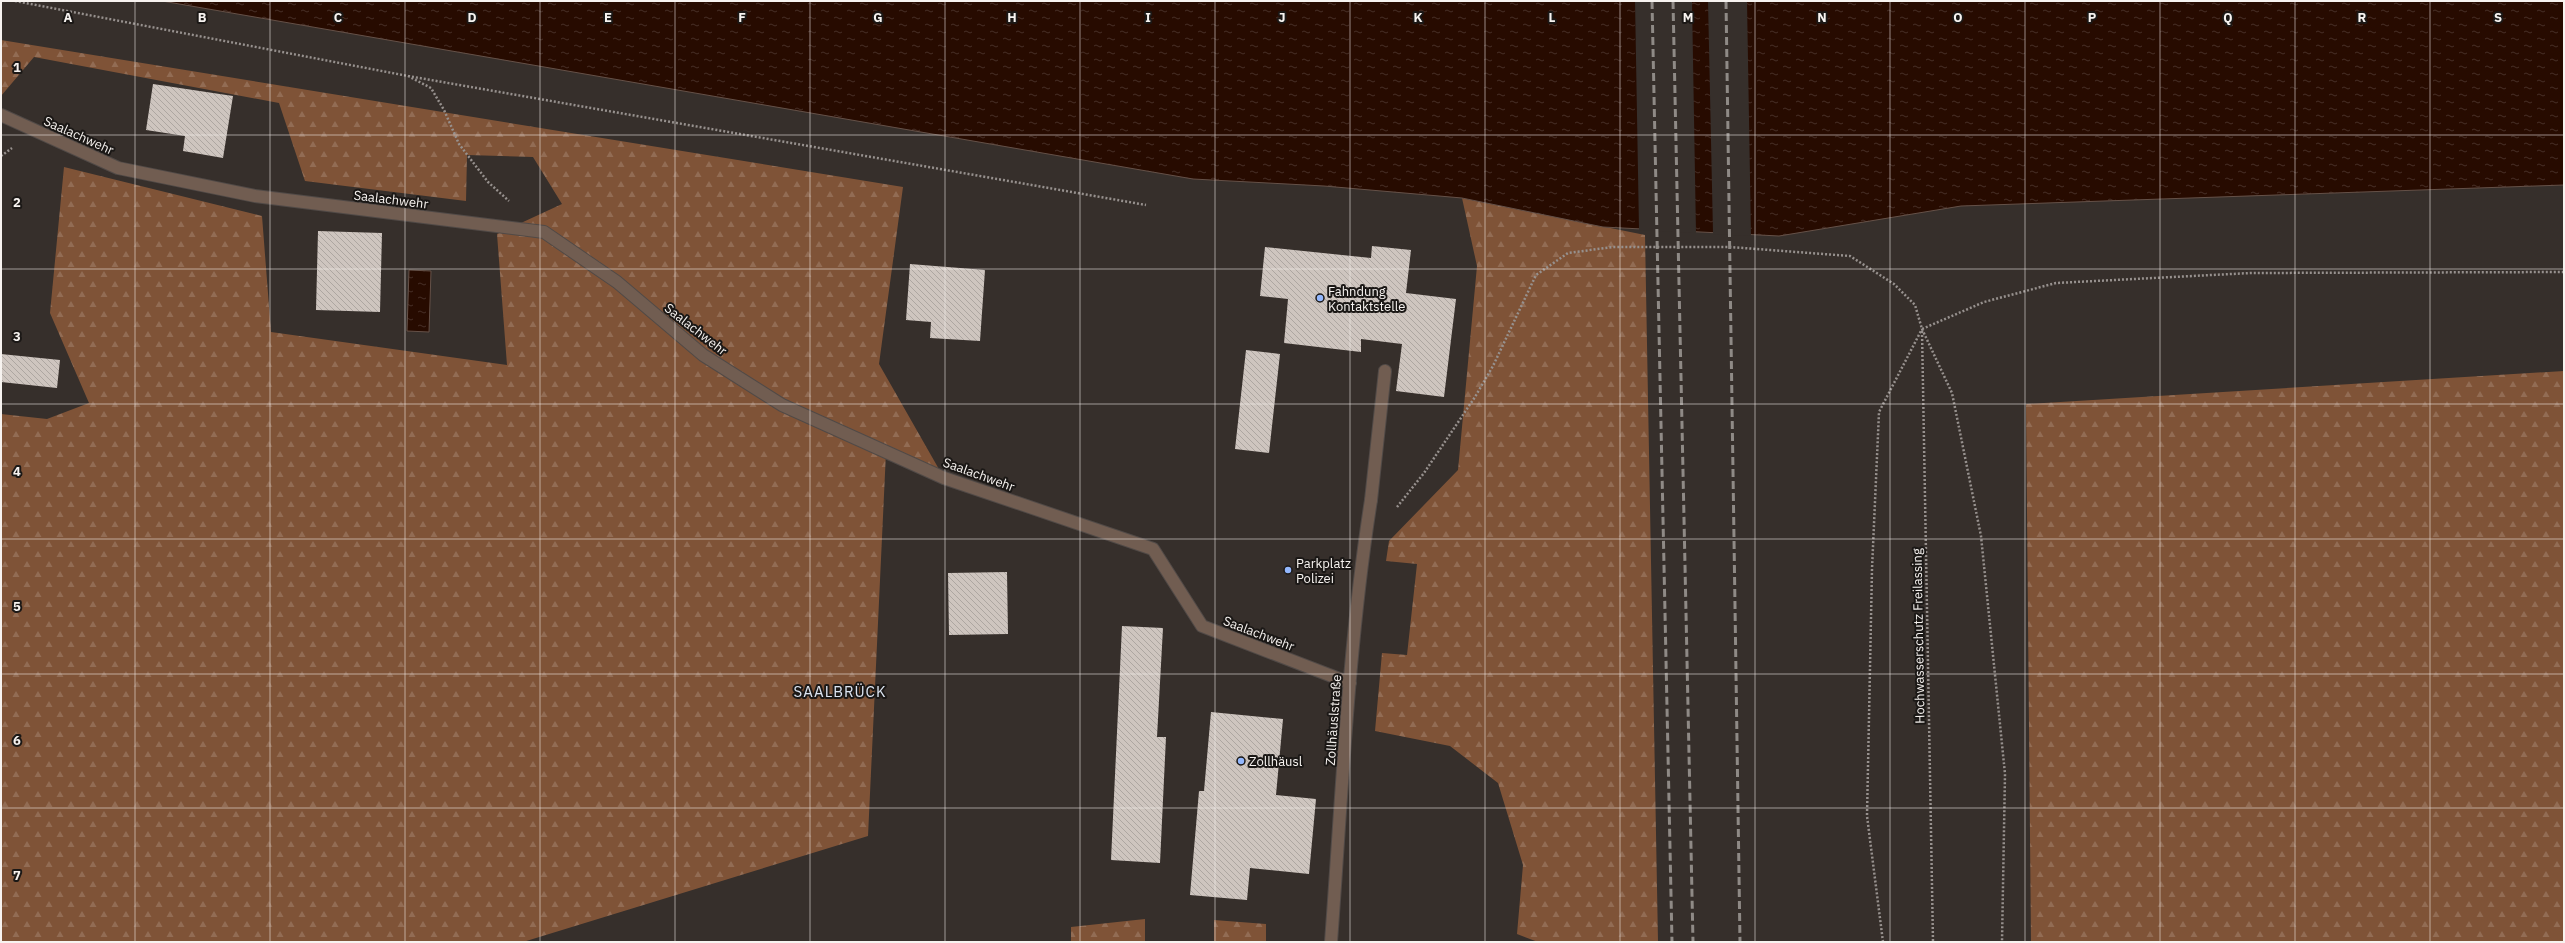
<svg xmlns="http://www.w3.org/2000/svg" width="2565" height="943" viewBox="0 0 2565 943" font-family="'IBM Plex Sans',sans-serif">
  <defs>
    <pattern id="forest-firs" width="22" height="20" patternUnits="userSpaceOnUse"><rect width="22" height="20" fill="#7f5337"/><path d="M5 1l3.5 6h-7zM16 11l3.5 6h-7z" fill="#926c54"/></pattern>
    <pattern id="water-ripples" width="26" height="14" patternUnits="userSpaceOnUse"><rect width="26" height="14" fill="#270b00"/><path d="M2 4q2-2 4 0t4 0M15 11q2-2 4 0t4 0" fill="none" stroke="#472f26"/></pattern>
    <pattern id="building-back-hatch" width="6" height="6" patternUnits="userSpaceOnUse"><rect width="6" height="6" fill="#cec5bf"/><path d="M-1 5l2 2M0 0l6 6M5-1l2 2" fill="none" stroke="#ada6a1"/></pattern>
  </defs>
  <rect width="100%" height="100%" fill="#362f2b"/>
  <path fill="url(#forest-firs)" d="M1 40 903 187 879 364 944 478 886 452 868 836 523 942H1V414L47 419 89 403 50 313 64 167 262 216 271 332 507 365 497 234 562 204 533 157 467 155 466 201 305 181 279 103 34 57 1 96Z
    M1462 198 1645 235 1658 942H1538L1517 934 1523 865 1498 783 1450 746 1375 731 1382 653 1407 655 1417 564 1386 561 1389 541 1458 470 1477 266Z
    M2564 371V942H2031L2026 404Z
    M1145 919V942H1071V927Z
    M1214 920 1266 924V942H1214Z"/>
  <path fill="url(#water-ripples)" stroke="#655148" d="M162 1H2564V185L1961 206 1779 236 1603 227 1462 198 1324 186 1193 179Z
    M409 270 431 271 429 332 407 331Z"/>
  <path fill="#362f2b" d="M1635 1H1692L1696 233 1639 230Z
    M1708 1H1747L1751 236 1713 234Z"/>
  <path fill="url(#building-back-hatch)" d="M153 84 233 96 223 158 183 151 185 136 146 130Z
    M318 231 382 233 380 312 316 310Z
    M1372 246 1411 250 1406 293 1456 299 1444 397 1396 391 1402 344 1361 339V352L1284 343 1288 299 1260 296 1265 247 1371 258Z
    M910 264 985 270 980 341 930 338 931 322 906 320Z
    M1246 350 1280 354 1269 453 1235 449Z
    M1 354 60 360 57 388 1 382Z
    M1007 572 1008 634 949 635 948 573Z
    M1122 626 1163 628 1157 737H1166L1160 863 1111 860Z
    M1211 712 1283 719 1276 795 1316 799 1309 874 1250 868 1247 900 1190 895 1199 791H1204Z"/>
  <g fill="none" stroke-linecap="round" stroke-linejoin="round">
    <g stroke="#514a47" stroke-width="14">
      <path id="lane" d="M1371 500 1385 371"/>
    </g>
    <g stroke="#514a47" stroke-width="14">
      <path id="street" d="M1 115 118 168 255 196 544 232 617 282 703 355 782 405 944 478 1153 549 1202 626 1350 683
        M1331 942C1342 795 1348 646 1371 500"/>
    </g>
    <path stroke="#97918e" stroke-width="2.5" stroke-dasharray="2 2" stroke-linecap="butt" d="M15 1 408 76 431 88 444 110 459 144 488 182 509 201
      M408 76 1146 205
      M1 156 12 148
      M1922 329 1952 393 1981 536 2005 774 2002 942
      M1922 331 1933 942
      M1397 507 1424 473 1475 397 1493 366 1536 275 1568 253 1613 247H1730L1850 256 1894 284 1915 305 1922 329 1984 302 2056 283 2251 273 2564 272
      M1883 942 1867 816 1872 569 1879 412 1922 329"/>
    <use href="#lane" stroke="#715d51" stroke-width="12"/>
    <use href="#street" stroke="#715d51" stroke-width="12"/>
    <path stroke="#8f8a86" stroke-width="3" stroke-dasharray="8 4" stroke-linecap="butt" d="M1652 1 1672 942
      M1673 1 1693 942
      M1726 1 1740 942"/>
  </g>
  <path fill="none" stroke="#f7f3f0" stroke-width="1" stroke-opacity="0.55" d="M135 1V942M270 1V942M405 1V942M540 1V942M675 1V942M810 1V942M945 1V942M1080 1V942M1215 1V942M1350 1V942M1485 1V942M1620 1V942M1755 1V942M1890 1V942M2025 1V942M2160 1V942M2295 1V942M2430 1V942M1 135H2564M1 269H2564M1 404H2564M1 539H2564M1 674H2564M1 808H2564"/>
  <g fill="#93b7fd" stroke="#1b1816" stroke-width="1.5">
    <circle cx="1320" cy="298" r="4"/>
    <circle cx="1288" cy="570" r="4"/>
    <circle cx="1241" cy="761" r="4"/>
  </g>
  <g text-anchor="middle" stroke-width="4" stroke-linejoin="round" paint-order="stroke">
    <g font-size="13" fill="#f7f3f0" stroke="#1b1816">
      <text transform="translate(79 135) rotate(24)" y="5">Saalachwehr</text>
      <text transform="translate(391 199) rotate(7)" y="5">Saalachwehr</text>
      <text transform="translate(696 329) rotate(38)" y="5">Saalachwehr</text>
      <text transform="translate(979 474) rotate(20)" y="5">Saalachwehr</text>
      <text transform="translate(1259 633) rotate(21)" y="5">Saalachwehr</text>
      <text transform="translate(1918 636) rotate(-91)" y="5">Hochwasserschutz Freilassing</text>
      <text transform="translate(1333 720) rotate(-86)" y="5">Zollhäuslstraße</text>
    </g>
    <g font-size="13" fill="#f7f3f0" stroke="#1b1816" text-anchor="start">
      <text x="1328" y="296">Fahndung<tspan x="1328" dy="15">Kontaktstelle</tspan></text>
      <text x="1296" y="568">Parkplatz<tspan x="1296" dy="15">Polizei</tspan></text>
      <text x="1249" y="766">Zollhäusl</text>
    </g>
    <g font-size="15" letter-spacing="1" fill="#dde5f2" stroke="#1b1816">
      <text x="840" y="697">SAALBRÜCK</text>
    </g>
  </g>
  <g font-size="13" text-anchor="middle" font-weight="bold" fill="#f7f3f0" stroke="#1b1816" stroke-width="4" stroke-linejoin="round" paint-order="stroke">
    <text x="68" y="22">A</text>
    <text x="202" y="22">B</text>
    <text x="338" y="22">C</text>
    <text x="472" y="22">D</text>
    <text x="608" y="22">E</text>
    <text x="742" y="22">F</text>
    <text x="878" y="22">G</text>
    <text x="1012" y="22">H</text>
    <text x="1148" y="22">I</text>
    <text x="1282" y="22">J</text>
    <text x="1418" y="22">K</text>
    <text x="1552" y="22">L</text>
    <text x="1688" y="22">M</text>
    <text x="1822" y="22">N</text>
    <text x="1958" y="22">O</text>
    <text x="2092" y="22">P</text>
    <text x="2228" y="22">Q</text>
    <text x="2362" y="22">R</text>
    <text x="2498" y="22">S</text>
    <text x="17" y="72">1</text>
    <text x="17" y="207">2</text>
    <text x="17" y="341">3</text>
    <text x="17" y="476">4</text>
    <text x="17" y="611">5</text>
    <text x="17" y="745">6</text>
    <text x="17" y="880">7</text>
  </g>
  <rect width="2565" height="943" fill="none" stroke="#f7f3f0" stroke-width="4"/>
</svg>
